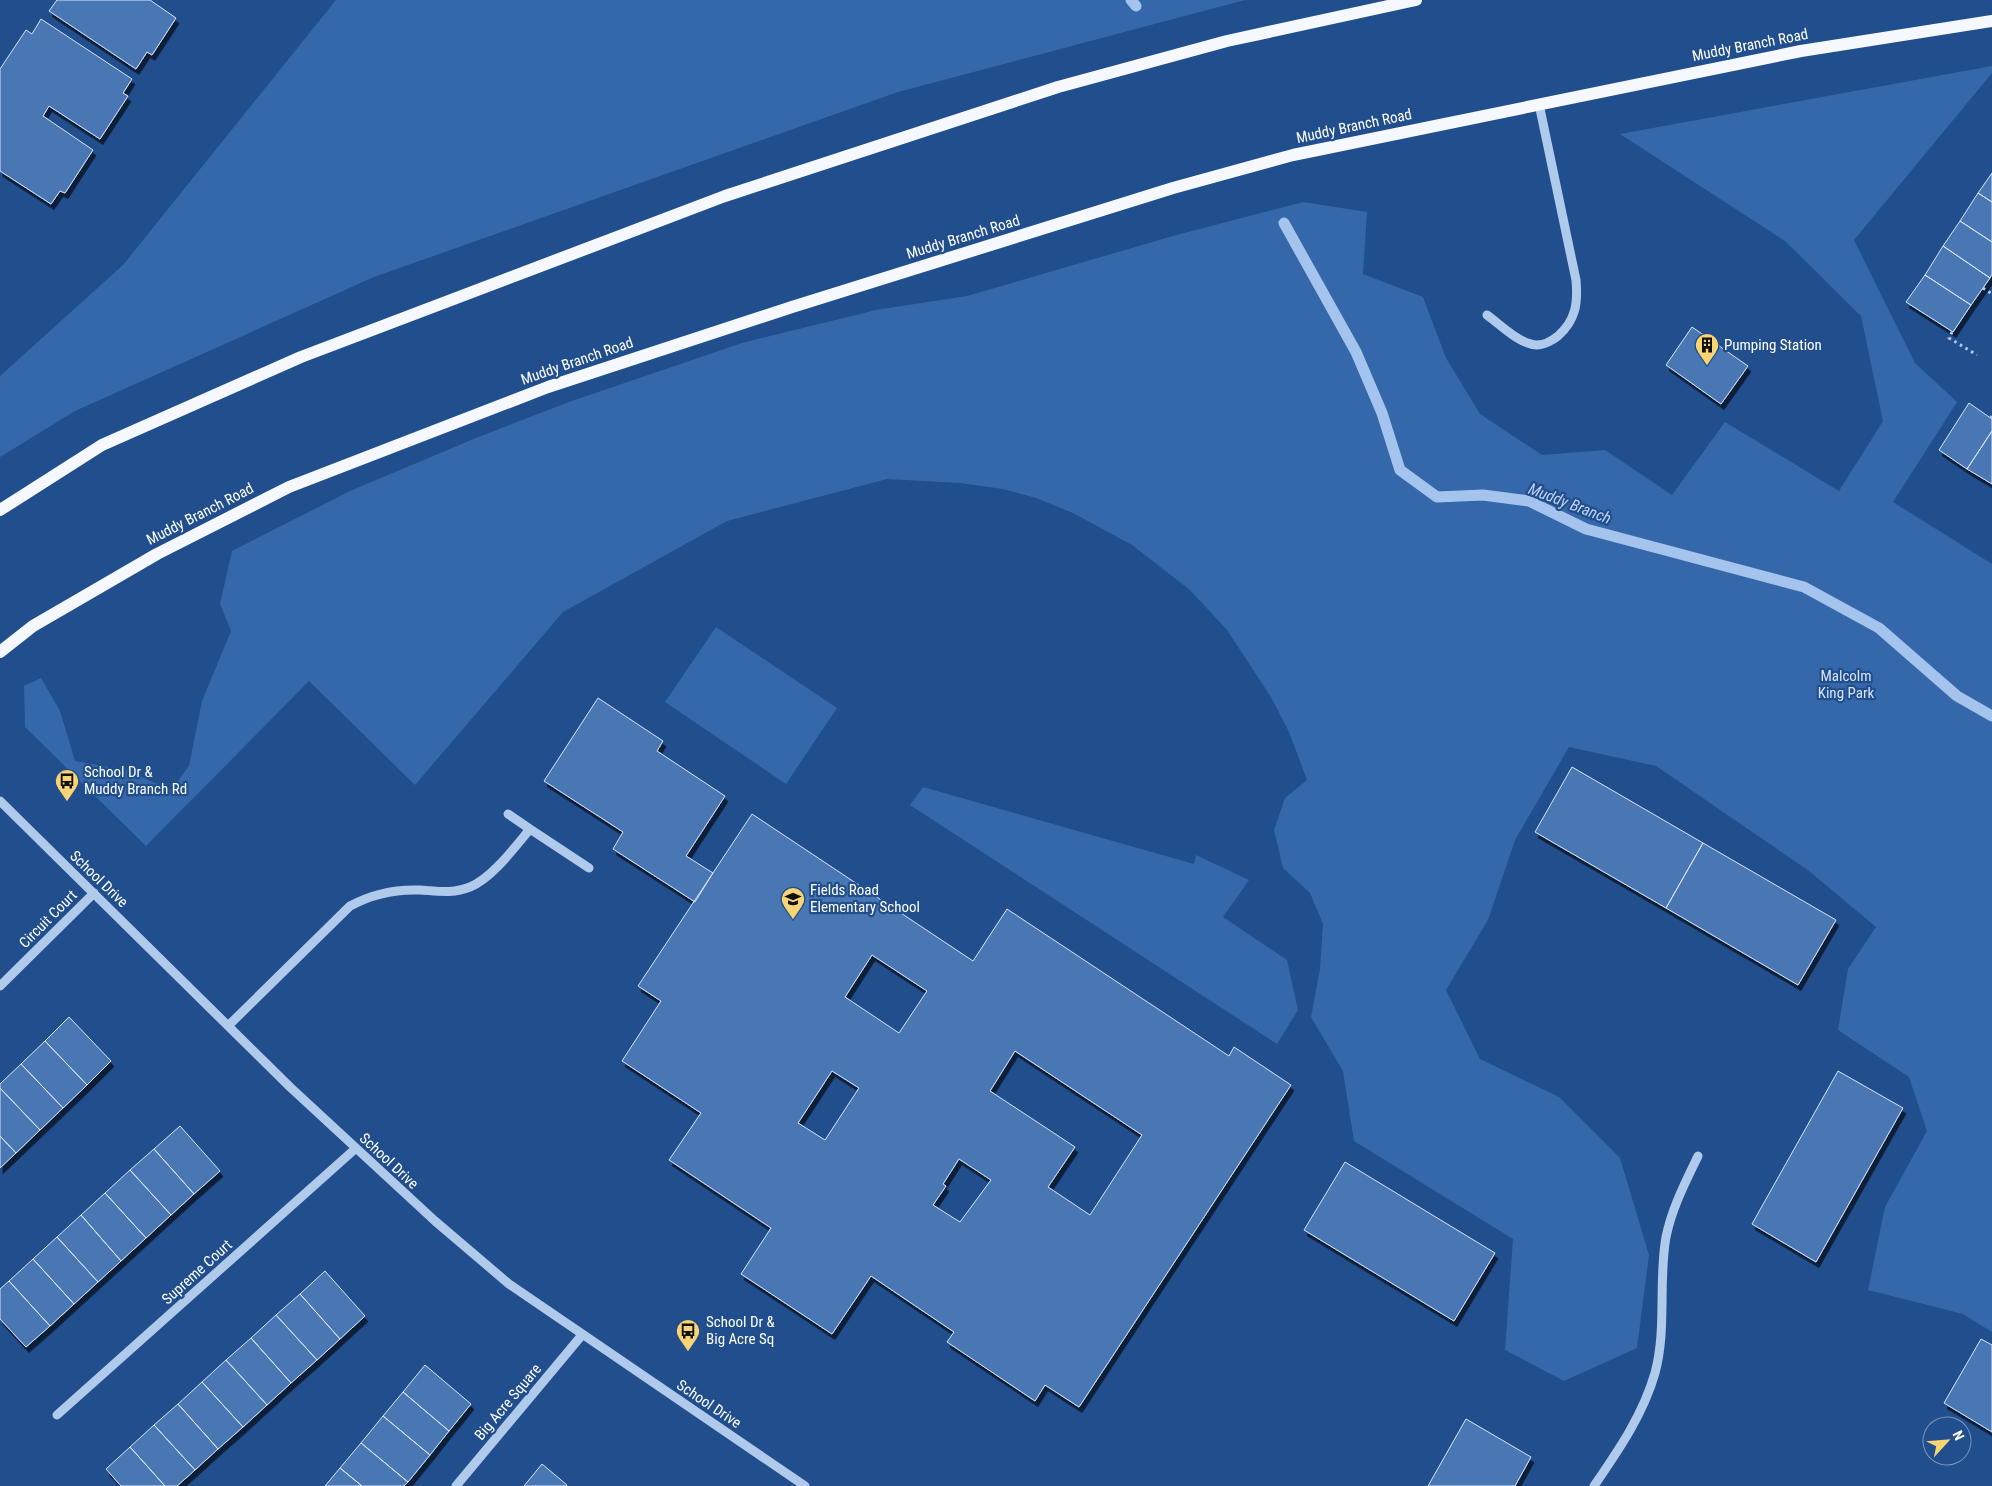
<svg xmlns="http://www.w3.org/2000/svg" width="1992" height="1486" viewBox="0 0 1992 1486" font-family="'Roboto Condensed',sans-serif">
  <defs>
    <filter id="shadow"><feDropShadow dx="3" dy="5.5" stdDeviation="0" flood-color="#0009"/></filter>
  </defs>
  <rect width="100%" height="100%" fill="#214e8d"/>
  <path fill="#3568aa" d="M336 0H1245L898 92 374 277 75 411 0 457V376L123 265Z
    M1992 66V73L1854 240 1915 363 1957 402 1893 502 1992 564V1332L1963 1314 1868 1290 1885 1207 1927 1131 1909 1077 1838 1030 1848 969 1876 927 1809 871 1656 766 1569 747 1515 840 1488 920 1446 990 1480 1059 1559 1097 1620 1158 1649 1255 1637 1348 1564 1381 1505 1350 1513 1239 1354 1141 1343 1071 1311 1017 1320 969 1323 924 1310 893 1283 868 1274 830 1285 798 1307 780 1289 732 1271 697 1227 630 1190 590 1132 545 1073 513 1036 498 1003 489 960 483 887 479 727 521 563 612 415 785 309 681 146 846 25 727 24 686 41 678 60 711 75 761 126 770 171 790 189 766 202 701 231 631 220 604 232 551 350 491 476 438 569 402 742 343 876 310 967 296 1173 236 1303 202 1367 212 1363 274 1423 297 1446 358 1480 414 1542 455 1605 450 1672 495 1725 422 1839 491 1883 421 1861 316 1785 241 1620 134Z
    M716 627 837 708 786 784 665 702Z
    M923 787 1194 864 1196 855 1249 880 1223 917 1287 960 1298 1010 1277 1044 910 805Z"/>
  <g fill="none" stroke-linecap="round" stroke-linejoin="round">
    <path stroke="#a4c4ed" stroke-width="11" d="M1131 0 1136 6
      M1284 223 1356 352 1382 413 1400 470 1437 497 1483 495 1529 501 1586 529 1804 587 1879 628 1957 696 1992 716"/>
  </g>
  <path fill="#4a77b4" stroke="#d5e4f9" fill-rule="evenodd" filter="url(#shadow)" d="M57 0H150L176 18 152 55 147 52 136 69 49 11Z
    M41 19 132 79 123 93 128 96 100 139 49 106 43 116 93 150 65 193 60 191 51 204 0 171V69L26 30 32 34Z
    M1992 173V202L1978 193Z
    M1978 193 1992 202V242L1960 221Z
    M1960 221 1992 242V274L1990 278 1943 246Z
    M1943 246 1990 278 1971 305 1925 275Z
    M1925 275 1971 305 1953 332 1906 302Z
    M1692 327 1748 366 1721 404 1666 365Z
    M1969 403 1992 419V431L1967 469 1939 450Z
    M1992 431V484L1967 469Z
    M598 698 663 741 657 751 725 796 686 856 713 873 695 902 613 849 623 832 544 781Z
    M1572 767 1703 843 1666 908 1535 832Z
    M752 814 973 961 1007 909 1229 1056 1234 1047 1291 1085 1079 1407 1045 1385 1035 1401 947 1342 954 1332 871 1276 832 1334 741 1274 771 1228 669 1160 701 1113 622 1061 661 1001 638 986ZM872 955 927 991 899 1033 845 997ZM1015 1051 1142 1135 1090 1215 1048 1187 1075 1147 990 1091ZM832 1071 859 1088 825 1140 798 1123ZM959 1159 991 1180 960 1222 933 1205 946 1186 943 1184Z
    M1703 843 1836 920 1798 985 1666 908Z
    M69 1017 111 1061 87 1085 45 1041Z
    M45 1041 87 1085 63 1108 21 1064Z
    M21 1064 63 1108 40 1130 0 1088V1084Z
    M1838 1071 1903 1108 1816 1262 1752 1224Z
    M0 1088 40 1130 16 1153 0 1136Z
    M180 1126 220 1171 194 1194 154 1149Z
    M0 1136 16 1153 0 1168Z
    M154 1149 194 1194 171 1215 130 1170Z
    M1345 1162 1495 1253 1454 1321 1304 1230Z
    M130 1170 171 1215 146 1238 105 1193Z
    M105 1193 146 1238 121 1261 81 1215Z
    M81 1215 121 1261 98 1282 57 1237Z
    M57 1237 98 1282 74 1304 33 1259Z
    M33 1259 74 1304 50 1326 9 1281Z
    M325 1271 365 1316 340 1339 300 1294Z
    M9 1281 50 1326 26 1347 0 1319V1289Z
    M300 1294 340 1339 317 1360 276 1315Z
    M276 1315 317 1360 291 1383 251 1338Z
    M251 1338 291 1383 267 1405 226 1360Z
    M1981 1339 1992 1345V1432L1944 1403Z
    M226 1360 267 1405 243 1427 202 1382Z
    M425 1365 471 1404 449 1431 403 1392Z
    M202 1382 243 1427 218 1449 178 1404Z
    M403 1392 449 1431 430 1455 383 1416Z
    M178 1404 218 1449 195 1470 154 1425Z
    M383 1416 430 1455 408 1482 361 1443Z
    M1466 1419 1531 1457 1515 1486H1428Z
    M154 1425 195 1470 177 1486H165L130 1447Z
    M361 1443 408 1482 404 1486H362L340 1468Z
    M130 1447 165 1486H121L106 1469Z
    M542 1464 567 1485 566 1486H524Z
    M340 1468 362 1486H325Z"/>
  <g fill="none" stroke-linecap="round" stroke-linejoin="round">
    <path stroke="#b0caec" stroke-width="3" stroke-dasharray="2.5 4" stroke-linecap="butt" d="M1983 288 1992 294
      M1952 332 1949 338 1977 355
      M1991 418 1992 416"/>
    <path stroke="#b0caec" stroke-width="9" d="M1487 315C1501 325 1519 344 1537 345 1544 345 1553 340 1558 336 1576 320 1578 303 1576 280L1539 104
      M0 801 290 1087 435 1221 509 1284 805 1486
      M530 829 589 868
      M0 986 94 893
      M229 1025 350 906C372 894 395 889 420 890 437 891 453 894 470 887 492 878 515 847 530 829L508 814
      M57 1415 355 1149
      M456 1486 582 1335
      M1594 1486C1618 1451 1643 1415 1655 1373 1667 1329 1658 1282 1666 1237 1672 1208 1685 1183 1698 1156"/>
    <path stroke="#f5f9ff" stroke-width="12" d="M0 510 102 445 301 357 725 196 1058 87 1227 41 1416 0
      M0 652 33 626 157 554 289 487 548 387 792 307 1173 188 1293 155 1801 51 1992 21"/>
  </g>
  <defs>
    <g id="building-pin" transform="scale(1.25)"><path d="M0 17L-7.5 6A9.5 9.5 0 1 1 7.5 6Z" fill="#f8d472" stroke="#214e8d"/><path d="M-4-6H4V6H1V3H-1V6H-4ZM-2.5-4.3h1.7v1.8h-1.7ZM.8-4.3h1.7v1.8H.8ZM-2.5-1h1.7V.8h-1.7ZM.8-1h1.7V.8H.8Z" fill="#111"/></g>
    <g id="bus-pin" transform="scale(1.25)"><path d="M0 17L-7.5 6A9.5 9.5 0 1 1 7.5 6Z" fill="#f8d472" stroke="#214e8d"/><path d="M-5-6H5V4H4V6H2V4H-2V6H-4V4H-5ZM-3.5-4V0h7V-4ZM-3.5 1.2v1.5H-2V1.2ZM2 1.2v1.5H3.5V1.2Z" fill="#111"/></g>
    <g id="school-pin" transform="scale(1.25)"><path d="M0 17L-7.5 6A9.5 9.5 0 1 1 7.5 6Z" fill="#f8d472" stroke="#214e8d"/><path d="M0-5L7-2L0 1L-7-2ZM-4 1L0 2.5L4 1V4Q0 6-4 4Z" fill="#111"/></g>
  </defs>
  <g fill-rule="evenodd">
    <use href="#building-pin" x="1707" y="345"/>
    <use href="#bus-pin" x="67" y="781"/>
    <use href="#school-pin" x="793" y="899"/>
    <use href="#bus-pin" x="688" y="1331"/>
  </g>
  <g text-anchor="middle" stroke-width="4.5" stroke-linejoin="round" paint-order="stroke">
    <g font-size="15" fill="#fff" stroke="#214e8d">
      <text transform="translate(1750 45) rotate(-11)" y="5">Muddy Branch Road</text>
      <text transform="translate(1354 126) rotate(-12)" y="5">Muddy Branch Road</text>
      <text transform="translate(963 237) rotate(-17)" y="5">Muddy Branch Road</text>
      <text transform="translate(577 361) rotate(-19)" y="5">Muddy Branch Road</text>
      <text transform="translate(200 514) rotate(-27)" y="5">Muddy Branch Road</text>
      <text transform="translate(99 879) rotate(44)" y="5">School Drive</text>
      <text transform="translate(48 919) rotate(-45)" y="5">Circuit Court</text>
      <text transform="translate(389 1161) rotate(43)" y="5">School Drive</text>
      <text transform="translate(197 1272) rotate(-42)" y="5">Supreme Court</text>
      <text transform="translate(508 1402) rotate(-50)" y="5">Big Acre Square</text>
      <text transform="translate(709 1404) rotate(34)" y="5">School Drive</text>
    </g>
    <g font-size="15" fill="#fff" stroke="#214e8d" text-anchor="start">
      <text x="1724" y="350">Pumping Station</text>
      <text x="84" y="777">School Dr &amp;<tspan x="84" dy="17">Muddy Branch Rd</tspan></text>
      <text x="810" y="895">Fields Road<tspan x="810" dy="17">Elementary School</tspan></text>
      <text x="706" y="1327">School Dr &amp;<tspan x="706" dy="17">Big Acre Sq</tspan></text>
    </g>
    <g font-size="15" fill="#d5e4f9" stroke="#214e8d">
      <text x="1846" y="681">Malcolm<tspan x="1846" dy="17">King Park</tspan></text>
    </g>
    <g font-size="16" font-style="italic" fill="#bcd4f3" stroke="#214e8d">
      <text transform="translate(1570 503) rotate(21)" y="6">Muddy Branch</text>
    </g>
  </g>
  <g transform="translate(1947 1441) rotate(64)"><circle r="24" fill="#214e8d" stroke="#7a95bb"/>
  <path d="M0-4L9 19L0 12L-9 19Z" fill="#f8d472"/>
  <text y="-8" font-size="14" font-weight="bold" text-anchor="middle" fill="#ffffff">N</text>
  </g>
</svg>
